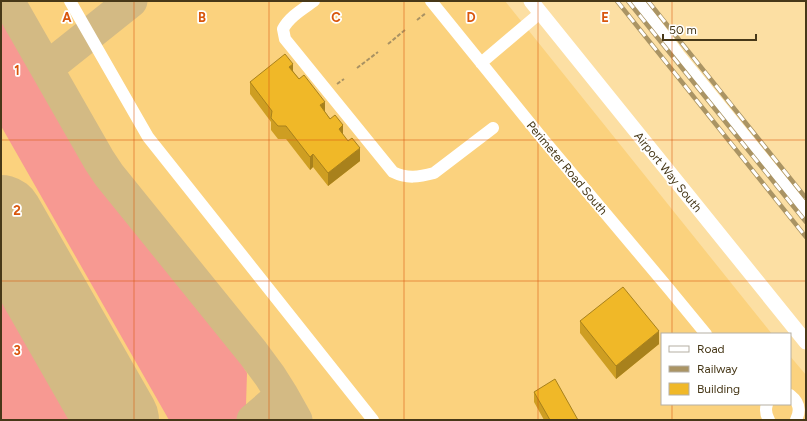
<svg xmlns="http://www.w3.org/2000/svg" width="807" height="421" viewBox="0 0 807 421" font-family="Figtree,sans-serif">
  <rect width="100%" height="100%" fill="#fcdfa3"/>
  <path fill="#fbd27e" d="M1 1H505L772 334H662V404H790V356L806 375V420H1Z"/>
  <path fill="#f79992" d="M1 18 93 178 233 350 247 373 246 405 238 420H169L1 126Z
    M1 291 76 420H1Z"/>
  <g fill="none" stroke-linecap="round" stroke-linejoin="round">
    <path stroke="#d3ba84" stroke-width="33" d="M8 1 99 160 109 175 253 353 270 376 282 395 296 420
      M47 68 131 1
      M253 420 282 395"/>
    <path stroke="#d3ba84" stroke-width="84" d="M1 217 117 420"/>
    <path stroke="#a99263" stroke-width="2" stroke-dasharray="4 2" stroke-linecap="butt" d="M417 20 426 13
      M388 44 405 30
      M357 68 378 52
      M337 84 344 79"/>
    <path stroke="#fff" stroke-width="12" d="M70 1 148 137 373 420
      M314 1C303 9 289 17 283 29L285 39 393 172C407 179 419 177 434 173L493 128
      M431 1 542 138 669 289 706 334
      M638 1 679 55 806 211
      M481 63 540 13
      M790 395C799 402 801 410 796 420
      M767 404C765 410 766 415 769 420"/>
    <path stroke="#fff" stroke-width="15" d="M531 1 806 342"/>
    <g stroke="#aa9464" stroke-width="4.5">
      <path id="rail" d="M617 1 806 237
        M628 1 806 222
        M648 1 806 198"/>
    </g>
    <use href="#rail" stroke="#fff" stroke-width="3" stroke-dasharray="9" stroke-linecap="butt"/>
  </g>
  <path fill="#ce9e22" d="M293 71 343 135 360 161 328 186 313 167 310 170 286 139H278L271 130V122L250 94V82Z
    M580 321 659 344 616 379 580 333Z
    M534 392 578 420H544L534 402Z"/>
  <path fill="#a8811c" d="M293 64V76L289 67Z
    M325 102V114L320 105Z
    M343 125V138L339 129Z
    M360 148V161L328 186V173Z
    M313 154V167L310 170V157Z
    M659 331V344L616 379V366Z"/>
  <path fill="#f0b828" stroke="#a8811c" d="M285 54 293 64 289 67 299 79 304 75 325 102 320 105 330 119 335 115 343 125 339 129 348 141 352 138 360 148 328 173 313 154 310 157 286 126H278L271 118 272 111 250 82Z
    M623 287 659 331 616 366 580 321Z
    M555 379 578 420H550L534 392Z"/>
  <path fill="none" stroke="#d8560d" stroke-width="1" stroke-opacity="0.55" d="M134 1V420M269 1V420M404 1V420M538 1V420M672 1V334M1 140H806M1 281H806M672 404V420"/>
  <g text-anchor="middle" stroke-width="3.5" stroke-linejoin="round" paint-order="stroke">
    <g font-size="12" fill="#473818" stroke="#fff">
      <text transform="translate(567 168) rotate(50)" y="4">Perimeter Road South</text>
      <text transform="translate(668 172) rotate(51)" y="4">Airport Way South</text>
    </g>
  </g>
  <g font-size="13" text-anchor="middle" font-weight="bold" fill="#d8560d" stroke="#fff" stroke-width="3.5" stroke-linejoin="round" paint-order="stroke">
    <text x="67" y="22">A</text>
    <text x="202" y="22">B</text>
    <text x="336" y="22">C</text>
    <text x="471" y="22">D</text>
    <text x="605" y="22">E</text>
    <text x="17" y="75">1</text>
    <text x="17" y="215">2</text>
    <text x="17" y="355">3</text>
  </g>
  <rect width="807" height="421" fill="none" stroke="#473818" stroke-width="4"/>
  <rect x="661" y="333" width="130" height="72" fill="#ffffff" stroke="#b5afa3"/>
  <rect x="669" y="346" width="20" height="6" fill="#ffffff" stroke="#b5afa3"/>
  <text x="697" y="353" font-size="12" fill="#473818">Road</text>
  <rect x="669" y="366" width="20" height="6" fill="#aa9464" stroke="#b5afa3"/>
  <text x="697" y="373" font-size="12" fill="#473818">Railway</text>
  <rect x="669" y="383" width="20" height="12" fill="#f0b828" stroke="#b5afa3"/>
  <text x="697" y="393" font-size="12" fill="#473818">Building</text>
  <path d="M663 34v6h93v-6" fill="none" stroke="#473818" stroke-width="2"/>
  <text x="669" y="34" font-size="12" fill="#473818" stroke="#ffffff" stroke-width="3" paint-order="stroke">50 m</text>
</svg>
